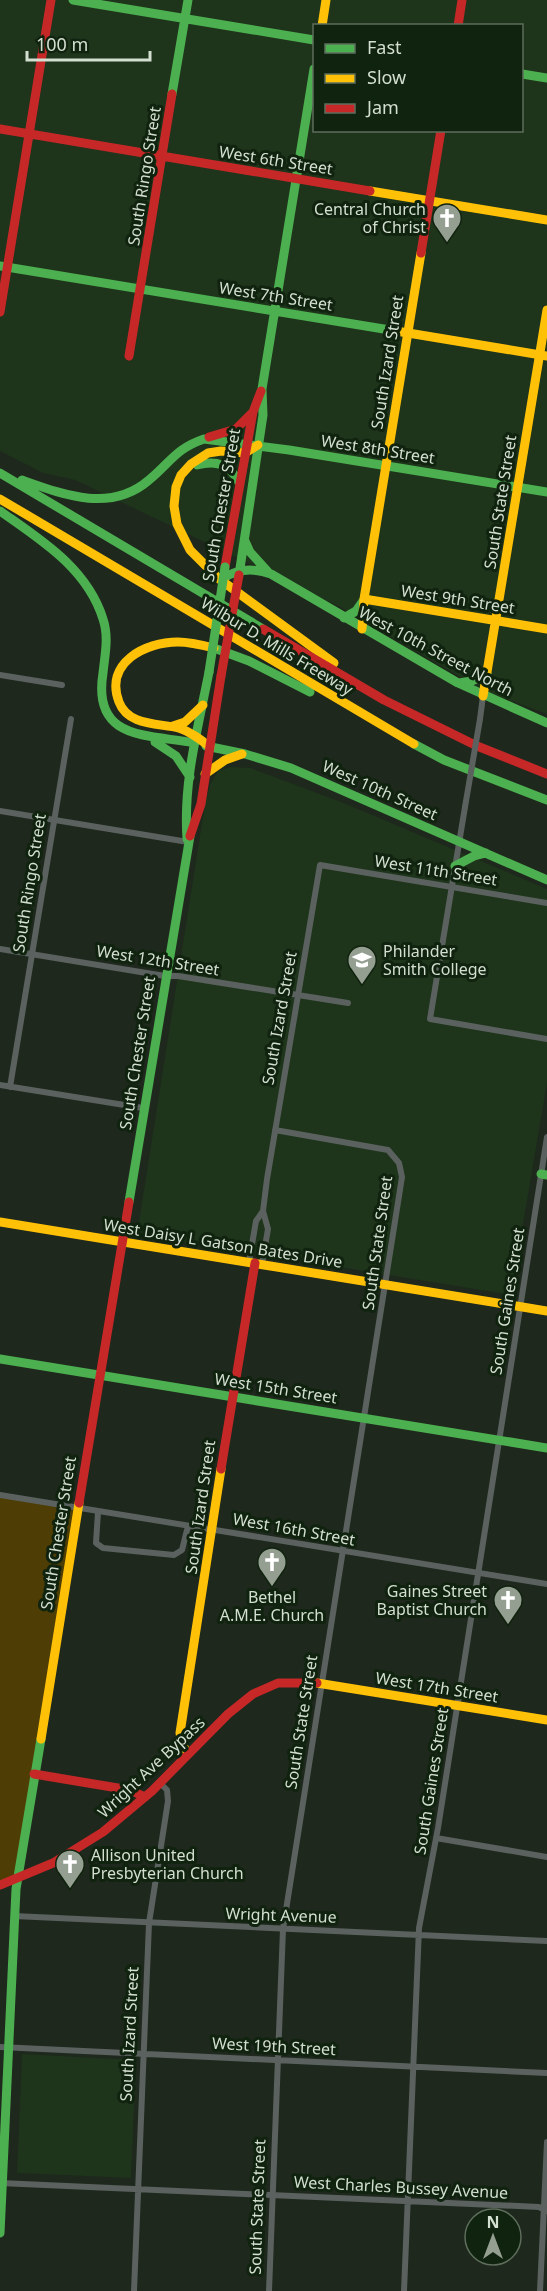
<svg xmlns="http://www.w3.org/2000/svg" width="547" height="2291" viewBox="0 0 547 2291" font-family="'Noto Sans',sans-serif">
  <rect width="100%" height="100%" fill="#1e281d"/>
  <path fill="#1e341b" fill-rule="evenodd" d="M0 0H547V714L484 691 340 607 75 480 43 473 0 451ZM314 26H522V130H314Z
    M231 767 251 768 344 803 547 889V1083L511 1295 137 1234 206 798 211 783 218 771Z
    M22 2054 136 2060 131 2178 17 2173Z"/>
  <path fill="#4e3d04" d="M0 1495 78 1508 18 1879 0 1884Z"/>
  <g fill="none" stroke-linecap="round" stroke-linejoin="round">
    <path stroke="#5a615e" stroke-width="6" d="M0 675 62 685
      M480 719 483 696
      M465 807 430 1019 547 1039
      M0 811 188 842
      M0 949 165 976H178L348 1003
      M0 1085 143 1108
      M10 1087 71 719
      M249 1262 256 1221 263 1211
      M262 1264 268 1229 263 1211 267 1179 320 865 547 903
      M0 1495 547 1584
      M98 1512 96 1543 103 1548 174 1555 182 1550 188 1526
      M436 1838 547 1857
      M14 1916 547 1941
      M0 2047 547 2073
      M0 2183 539 2207 547 2211
      M134 2291 149 1923 168 1801 167 1790 160 1783
      M269 2291 283 1929 402 1177 399 1163 388 1150 275 1130
      M404 2291 419 1928 438 1828 547 1137
      M540 2291 547 2142"/>
    <path stroke="#4caf50" stroke-width="9" d="M73 0 314 40
      M522 74 547 78
      M172 94 188 0
      M0 266 396 331
      M204 439 289 450 547 492
      M197 465C217 460 229 464 239 482
      M0 473 263 629
      M22 480C64 495 111 513 149 480 171 462 175 449 204 439
      M0 511C41 540 87 568 103 619 109 637 105 654 103 673 92 741 148 734 195 743
      M245 541 250 552 269 573
      M239 575 263 415 262 389 314 69
      M224 578C239 568 254 568 271 574L458 683 547 723
      M344 618 356 611 363 601
      M214 648 249 661 310 692
      M459 683 472 681 487 674
      M155 742 176 756 190 777
      M414 744 444 760 547 800
      M206 746 245 754 291 768 547 880
      M187 839C183 782 198 728 209 672
      M455 866 474 856 486 853
      M541 1174 547 1175
      M129 1202 190 836
      M0 1359 547 1448
      M0 2233 16 1889 41 1739"/>
    <path stroke="#ffc107" stroke-width="9" d="M322 26 326 0
      M370 191 547 220
      M396 331 547 356
      M258 445 245 453 221 451 208 453 191 464 181 475 176 487 174 506 177 524 190 550 218 578 334 663
      M0 499 414 744
      M364 599 547 629
      M362 629 364 599 421 253
      M483 696 547 310
      M173 726 185 722 203 705
      M210 747C200 739 191 732 179 728 158 723 128 726 119 702 104 663 145 642 178 642 190 642 202 645 214 648
      M205 774 225 760 242 754
      M0 1222 547 1311
      M317 1683 547 1720
      M41 1739 79 1503
      M188 1754 182 1744 180 1733 221 1469"/>
    <path stroke="#c62828" stroke-width="9" d="M458 26 462 0
      M0 129 370 191
      M421 253 441 130
      M0 312 51 0
      M129 356 172 94
      M209 437 236 429 251 414
      M225 567 253 412 261 391
      M263 629 384 700 477 746 547 774
      M190 836 201 804 221 676
      M221 1469 255 1263
      M79 1503 129 1202
      M34 1774 130 1790 145 1797
      M0 1885 53 1863 103 1832 152 1791 228 1714 253 1694 278 1683H317"/>
    <path stroke="#5a615e" stroke-width="6" d="M465 807 480 719"/>
    <path stroke="#4caf50" stroke-width="9" d="M209 672 225 567"/>
    <path stroke="#c62828" stroke-width="9" d="M221 676 239 575"/>
  </g>
  <defs>
    <g id="church-pin" transform="scale(1.5)"><path d="M0 17L-7.5 6A9.5 9.5 0 1 1 7.5 6Z" fill="#949f92" stroke="#10230e"/><path d="M-1.2-6h2.4v3.5h3.3v2.4h-3.3V6h-2.4V-.1h-3.3v-2.4h3.3Z" fill="#fff"/></g>
    <g id="university-pin" transform="scale(1.5)"><path d="M0 17L-7.5 6A9.5 9.5 0 1 1 7.5 6Z" fill="#949f92" stroke="#10230e"/><path d="M0-5L7-2L0 1L-7-2ZM-4 1L0 2.5L4 1V4Q0 6-4 4Z" fill="#fff"/></g>
  </defs>
  <g fill-rule="evenodd">
    <use href="#church-pin" x="447" y="218"/>
    <use href="#university-pin" x="362" y="960"/>
    <use href="#church-pin" x="272" y="1562"/>
    <use href="#church-pin" x="508" y="1600"/>
    <use href="#church-pin" x="70" y="1864"/>
  </g>
  <g text-anchor="middle" stroke-width="6" stroke-linejoin="round" paint-order="stroke">
    <g font-size="16" fill="#d3dfd1" stroke="#10230e">
      <text transform="translate(276 160) rotate(9)" y="6">West 6th Street</text>
      <text transform="translate(144 176) rotate(-81)" y="6">South Ringo Street</text>
      <text transform="translate(276 296) rotate(9)" y="6">West 7th Street</text>
      <text transform="translate(387 362) rotate(-81)" y="6">South Izard Street</text>
      <text transform="translate(378 449) rotate(9)" y="6">West 8th Street</text>
      <text transform="translate(500 502) rotate(-81)" y="6">South State Street</text>
      <text transform="translate(221 505) rotate(-80)" y="6">South Chester Street</text>
      <text transform="translate(458 599) rotate(9)" y="6">West 9th Street</text>
      <text transform="translate(277 646) rotate(31)" y="6">Wilbur D. Mills Freeway</text>
      <text transform="translate(436 651) rotate(28)" y="6">West 10th Street North</text>
      <text transform="translate(380 790) rotate(24)" y="6">West 10th Street</text>
      <text transform="translate(436 870) rotate(9)" y="6">West 11th Street</text>
      <text transform="translate(29 883) rotate(-81)" y="6">South Ringo Street</text>
      <text transform="translate(158 960) rotate(9)" y="6">West 12th Street</text>
      <text transform="translate(279 1018) rotate(-80)" y="6">South Izard Street</text>
      <text transform="translate(137 1053) rotate(-81)" y="6">South Chester Street</text>
      <text transform="translate(223 1243) rotate(9)" y="6">West Daisy L Gatson Bates Drive</text>
      <text transform="translate(377 1243) rotate(-82)" y="6">South State Street</text>
      <text transform="translate(507 1301) rotate(-81)" y="6">South Gaines Street</text>
      <text transform="translate(276 1388) rotate(9)" y="6">West 15th Street</text>
      <text transform="translate(200 1507) rotate(-82)" y="6">South Izard Street</text>
      <text transform="translate(294 1529) rotate(10)" y="6">West 16th Street</text>
      <text transform="translate(58 1533) rotate(-81)" y="6">South Chester Street</text>
      <text transform="translate(437 1687) rotate(9)" y="6">West 17th Street</text>
      <text transform="translate(301 1722) rotate(-81)" y="6">South State Street</text>
      <text transform="translate(151 1767) rotate(-43)" y="6">Wright Ave Bypass</text>
      <text transform="translate(431 1781) rotate(-81)" y="6">South Gaines Street</text>
      <text transform="translate(281 1915) rotate(2)" y="6">Wright Avenue</text>
      <text transform="translate(129 2034) rotate(-87)" y="6">South Izard Street</text>
      <text transform="translate(274 2046) rotate(3)" y="6">West 19th Street</text>
      <text transform="translate(401 2187) rotate(3)" y="6">West Charles Bussey Avenue</text>
      <text transform="translate(257 2207) rotate(-88)" y="6">South State Street</text>
    </g>
    <g font-size="16" fill="#d3dfd1" stroke="#10230e" text-anchor="end">
      <text x="426" y="215">Central Church<tspan x="426" dy="18">of Christ</tspan></text>
      <text x="383" y="957" text-anchor="start">Philander<tspan x="383" dy="18">Smith College</tspan></text>
      <text x="487" y="1597">Gaines Street<tspan x="487" dy="18">Baptist Church</tspan></text>
      <text x="272" y="1603" text-anchor="middle">Bethel<tspan x="272" dy="18">A.M.E. Church</tspan></text>
      <text x="91" y="1861" text-anchor="start">Allison United<tspan x="91" dy="18">Presbyterian Church</tspan></text>
    </g>
  </g>
  <rect x="313" y="24" width="210" height="108" fill="#10230e" stroke="#5e6e5c" stroke-width="1.5"/>
  <rect x="325" y="44" width="30" height="9" fill="#4caf50" stroke="#5e6e5c" stroke-width="1.5"/>
  <text x="367" y="54" font-size="18" fill="#d3dfd1">Fast</text>
  <rect x="325" y="74" width="30" height="9" fill="#ffc107" stroke="#5e6e5c" stroke-width="1.5"/>
  <text x="367" y="84" font-size="18" fill="#d3dfd1">Slow</text>
  <rect x="325" y="104" width="30" height="9" fill="#c62828" stroke="#5e6e5c" stroke-width="1.5"/>
  <text x="367" y="114" font-size="18" fill="#d3dfd1">Jam</text>
  <g transform="translate(493 2237)"><circle r="28" fill="#10230e" stroke="#5e6e5c" stroke-width="1.5"/>
  <path d="M0-4.5L10 22L0 15L-10 22Z" fill="#949f92"/>
  <text y="-9" font-size="16" font-weight="bold" text-anchor="middle" fill="#d3dfd1">N</text>
  </g>
  <path d="M27 51v9h123v-9" fill="none" stroke="#d3dfd1" stroke-width="3"/>
  <text x="36" y="51" font-size="18" fill="#d3dfd1" stroke="#10230e" stroke-width="4.5" paint-order="stroke">100 m</text>
</svg>
